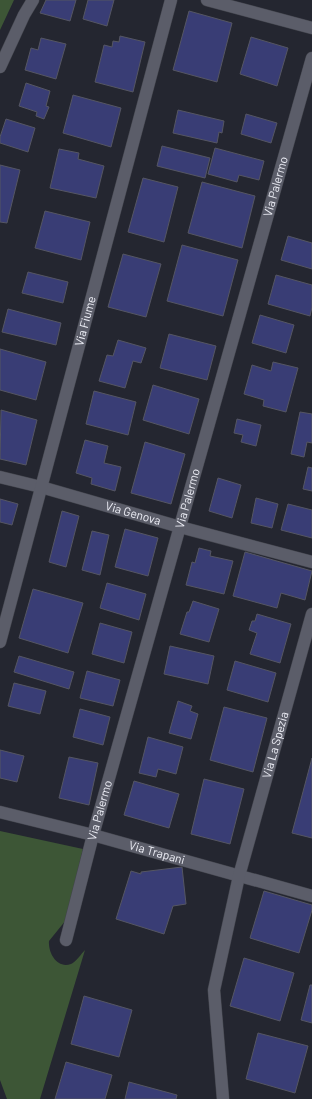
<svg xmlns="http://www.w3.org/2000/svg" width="312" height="1099" viewBox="0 0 312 1099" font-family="Barlow,sans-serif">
  <rect width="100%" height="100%" fill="#242630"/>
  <path fill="#3d5636" d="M0 0H14L0 30Z
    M0 831 83 849 66 920 49 941C48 953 57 969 71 964 76 962 81 954 85 950L40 1099H7L0 1080Z"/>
  <path fill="#393d75" stroke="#555663" d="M46 0H76L70 21 40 13Z
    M88 0H114L107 26 83 19Z
    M189 11 232 23 217 82 173 70Z
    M120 36 145 42 133 92 95 82 104 45 112 47 113 41 119 42Z
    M251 37 288 48 277 86 240 74Z
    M41 38 66 44 56 79 25 70 31 48 38 50Z
    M26 83 50 91 46 106 49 107 44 119 36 116 37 112 19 106Z
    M73 95 121 108 111 147 63 133Z
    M178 110 224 121 222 133 219 132 217 143 173 133Z
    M246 114 277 123 271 143 241 134Z
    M6 119 35 128 28 152 0 143V137Z
    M162 146 210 158 205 178 157 166Z
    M215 148 264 161 259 180 239 175 237 182 208 174Z
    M59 149 79 153 78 159 104 166 96 198 50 188Z
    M0 165 20 170 7 223 0 222Z
    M143 178 178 187 164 242 128 232Z
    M202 182 255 196 242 248 188 233Z
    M45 211 90 222 81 260 35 248Z
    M288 236 312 243V269L281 260Z
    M182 245 238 260 223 316 167 301Z
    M123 254 161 264 146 317 108 307Z
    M28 272 68 282 63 303 22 293Z
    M276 275 312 285V307L310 316 268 304Z
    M8 309 61 323 56 345 2 332Z
    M260 315 294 325 286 353 252 343Z
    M169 334 216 346 207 380 160 368Z
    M118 340 146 348 141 363 133 361 125 388 99 381 107 355 113 356Z
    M0 349 46 362 36 400 0 390Z
    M273 362 298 368 286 412 263 406 264 400 244 394 252 365 271 371Z
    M153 385 199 399 189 434 143 420Z
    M94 391 136 402 128 435 86 424Z
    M1 410 37 420 26 465 0 459Z
    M300 412 312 414V443L307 442 304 457 291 454Z
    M237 419 261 425 256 446 241 442 243 435 234 433Z
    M85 440 108 446 104 463 121 467 115 491 91 484 92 478 76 473Z
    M145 442 185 454 171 504 131 493Z
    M308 467 312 468V491L303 489Z
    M218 478 241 485 232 518 209 511Z
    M256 498 278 504 272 528 251 523Z
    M0 499 18 504 12 525 0 522Z
    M288 504 312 510V538L281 530Z
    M62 511 79 516 66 567 49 562Z
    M125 529 158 538 148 576 115 567Z
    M92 531 109 535 100 575 82 570Z
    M199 548 211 551 210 556 233 561 224 594 186 585 192 562 195 563Z
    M245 552 312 571 305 600 281 593 277 608 233 596Z
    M107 583 146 594 139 620 100 608Z
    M33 589 83 603 68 653 19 638Z
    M193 601 219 609 209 642 180 634 187 612H189Z
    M257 614 291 624 280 663 250 654 257 633 249 630 252 621H255Z
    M100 623 132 632 124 663 92 654Z
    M170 646 214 656 208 684 164 674Z
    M19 656 74 672 69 689 14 672Z
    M235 661 276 673 268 702 227 690Z
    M87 671 120 680 113 706 80 698Z
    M14 683 46 691 40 714 8 706Z
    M178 701 192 706 190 711 198 714 191 739 169 733Z
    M224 707 267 718 253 772 210 760Z
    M80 709 110 717 103 745 73 737Z
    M148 737 183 747 176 774 158 769 156 777 139 773Z
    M0 750 24 756 17 782 0 778Z
    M69 757 98 763 89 805 59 798Z
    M312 758V838L292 833Z
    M204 779 244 789 230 844 191 834Z
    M134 781 179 794 169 828 124 815Z
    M182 867 186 904 173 906 164 934 116 919 131 871 141 874V872Z
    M264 891 312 905V910L299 953 250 938Z
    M244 958 294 973 280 1021 230 1006Z
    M310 985H312V1023L301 1020Z
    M84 996 132 1010 119 1057 71 1044Z
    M258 1033 308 1046 295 1093 246 1079Z
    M66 1062 112 1075 105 1099H55Z
    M129 1082 177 1095 176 1099H125Z"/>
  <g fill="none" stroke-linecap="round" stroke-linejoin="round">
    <g stroke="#43454d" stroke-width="13">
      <g id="minor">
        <path d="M207 0 312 28"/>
        <path d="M0 67 24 15 33 0"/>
        <path id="s1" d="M0 477 41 487 180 527 312 562"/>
        <path id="s2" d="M0 642 171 0"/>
        <path id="s3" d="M0 812 93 835 312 896"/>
        <path id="s4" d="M66 940 93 835 312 58"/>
        <path id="s5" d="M223 1099 214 990 239 876 312 614"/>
      </g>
    </g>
    <use href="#minor" stroke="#5b5d69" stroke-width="12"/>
  </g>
  <g text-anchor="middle" stroke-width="3" stroke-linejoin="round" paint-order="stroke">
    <g font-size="12" fill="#edeef6" stroke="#242630">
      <text dy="4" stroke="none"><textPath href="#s4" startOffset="782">Via Palermo</textPath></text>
      <text dy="4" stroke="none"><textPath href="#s2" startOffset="332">Via Fiume</textPath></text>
      <text dy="4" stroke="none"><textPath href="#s4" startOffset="458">Via Palermo</textPath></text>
      <text dy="4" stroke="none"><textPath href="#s1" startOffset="138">Via Genova</textPath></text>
      <text dy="4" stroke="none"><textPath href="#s5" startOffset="362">Via La Spezia</textPath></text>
      <text dy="4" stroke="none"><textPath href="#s4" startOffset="134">Via Palermo</textPath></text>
      <text dy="4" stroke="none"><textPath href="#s3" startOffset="162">Via Trapani</textPath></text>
    </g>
  </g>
</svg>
